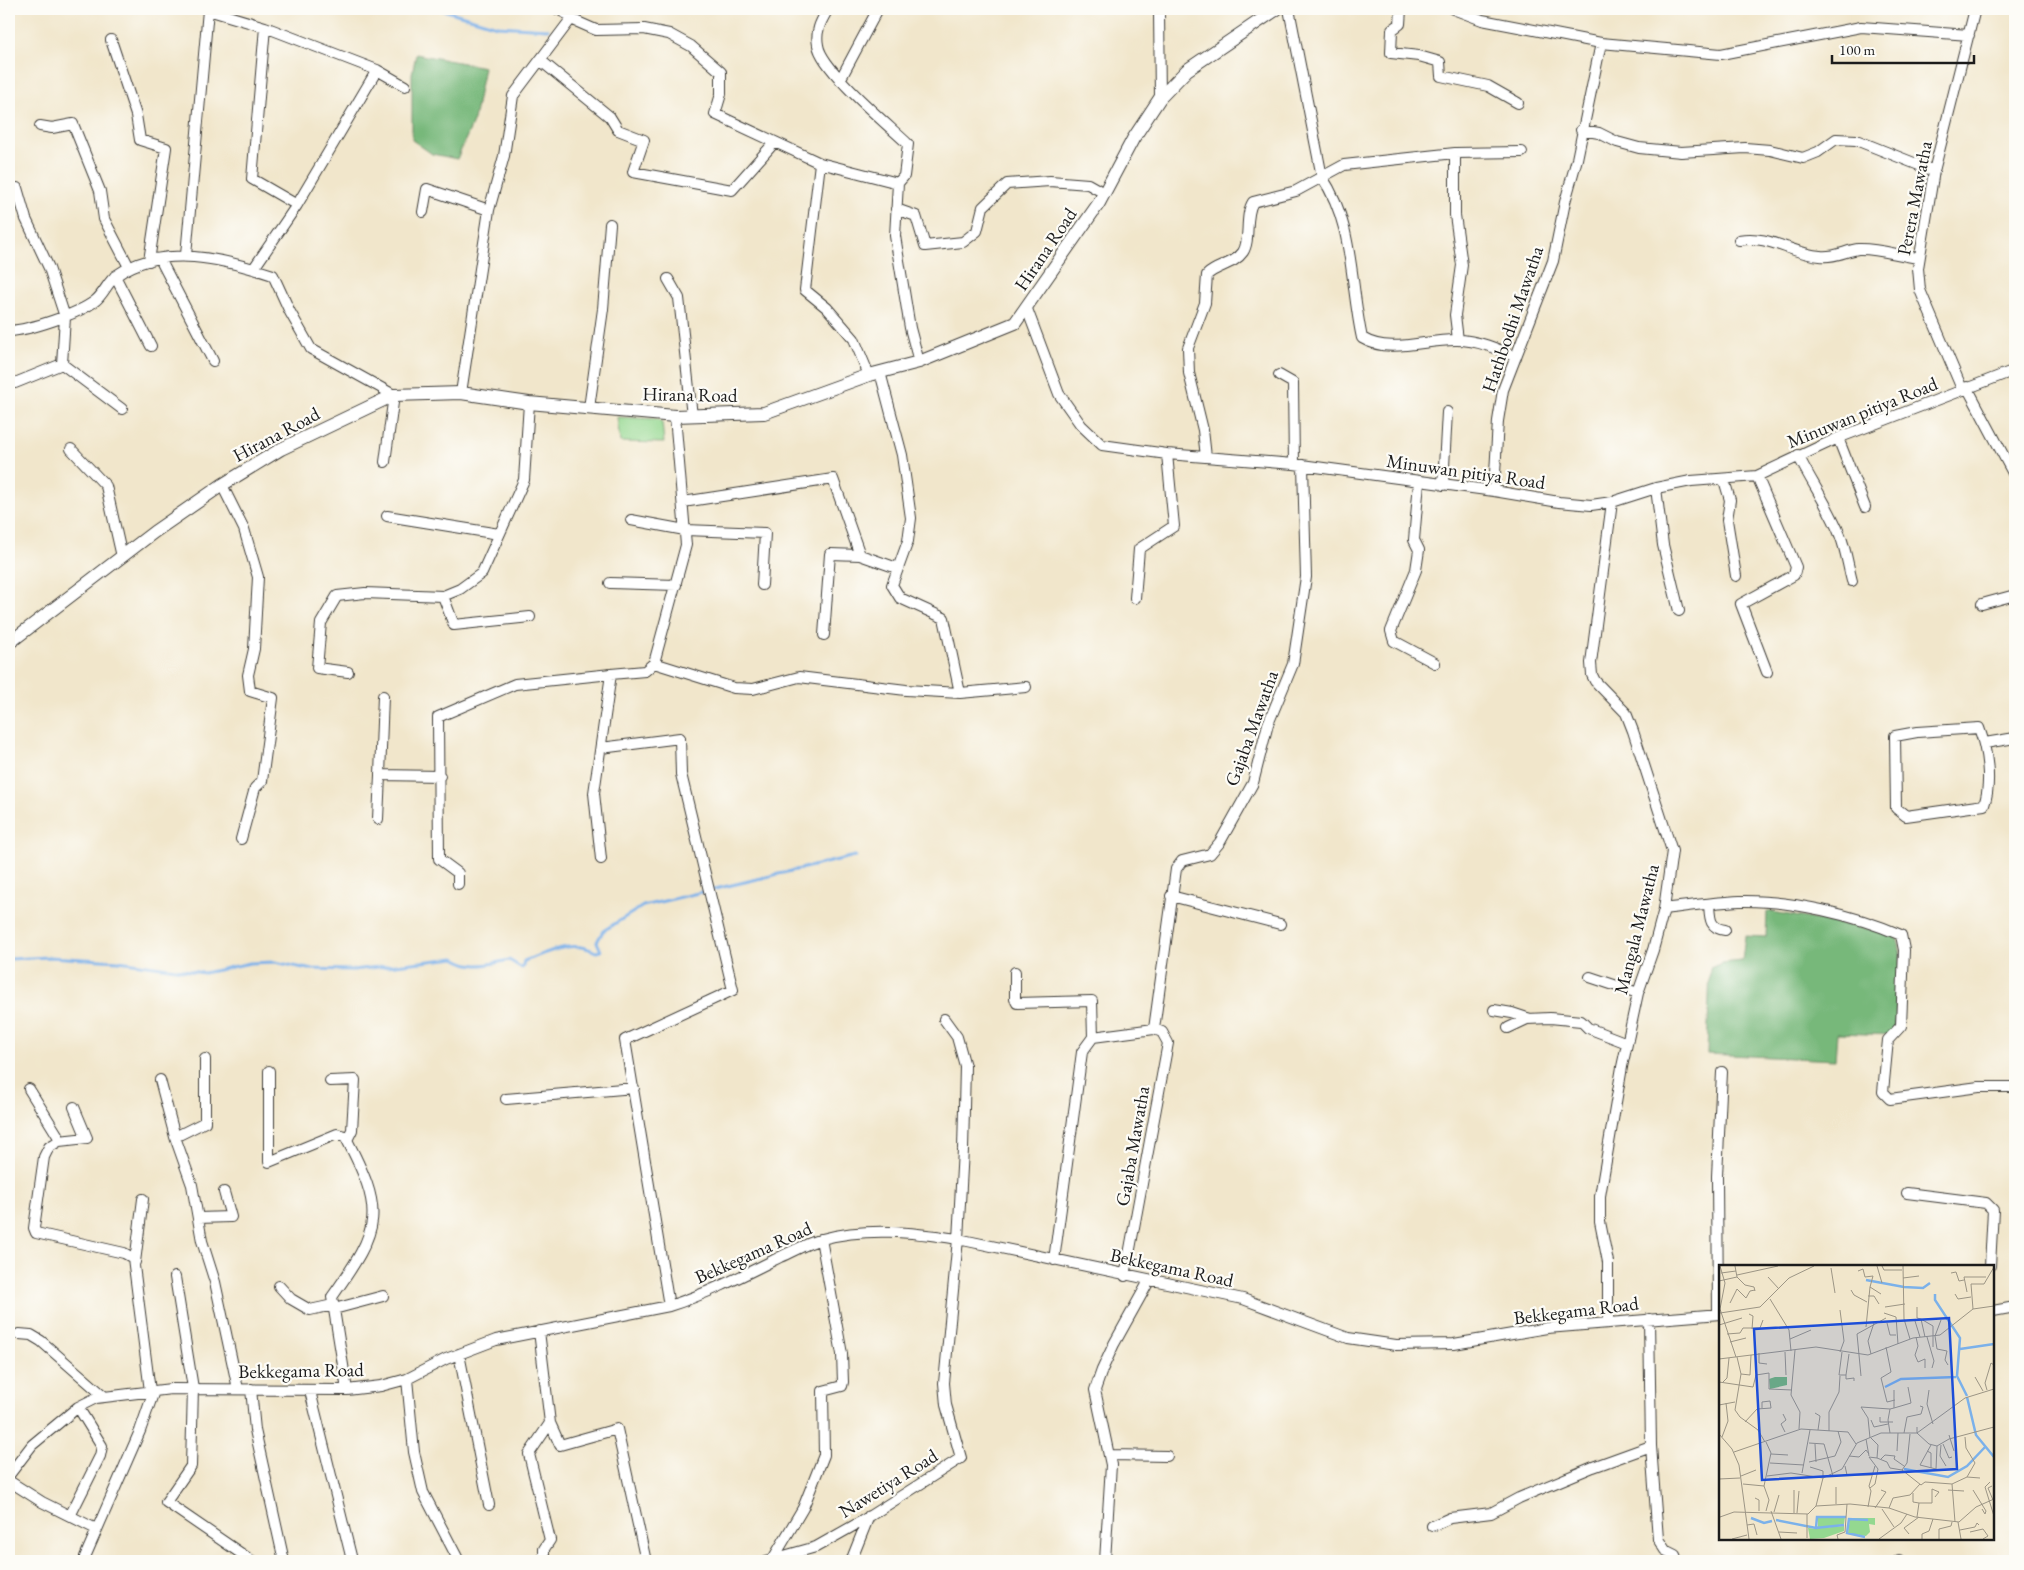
<svg xmlns="http://www.w3.org/2000/svg" width="2024" height="1570" viewBox="0 0 2024 1570" font-family="'EB Garamond',serif">
  <rect width="100%" height="100%" fill="#fdfcf7"/>
  <filter id="ink" filterUnits="userSpaceOnUse"><feTurbulence type="fractalNoise" baseFrequency=".02" numOctaves="2"/><feDisplacementMap in="SourceGraphic" scale="10" xChannelSelector="R" yChannelSelector="G"/><feConvolveMatrix kernelMatrix="1 2 1 2 8 2 1 2 1" color-interpolation-filters="sRGB"/></filter>
  <filter id="wash" filterUnits="userSpaceOnUse"><feTurbulence type="fractalNoise" baseFrequency=".0096" numOctaves="4" result="noise"/><feDisplacementMap in="SourceGraphic" scale="20" xChannelSelector="R" yChannelSelector="G"/><feGaussianBlur stdDeviation="1.12" result="paint"/><feColorMatrix in="noise" values="0 0 0 0 0 0 0 0 0 0 0 0 0 0 0 0 0 1.4 0 .05"/><feComposite in="paint" operator="in"/></filter>
  <g filter="url(#wash)">
    <rect width="100%" height="100%" fill="#f1e6cb"/>
    <path fill="#94d890" stroke="#587a56" d="M617 417 657 419 662 422 664 443 620 442Z"/>
    <path fill="#77b87a" stroke="#4a6a4b" d="M416 54 484 67 474 120 457 159 432 154 412 140V74Z
      M1767 911 1891 933 1898 940 1901 954 1894 1035 1837 1033 1835 1060 1707 1054 1710 968 1722 963 1742 961 1745 936 1766 937Z"/>
    <g fill="none" stroke-linecap="round" stroke-linejoin="round">
      <path stroke="#7bb1ea" stroke-width="3" d="M440 9 497 26 548 29
        M9 959 49 957 119 961 204 973 250 963 275 962 308 969 353 970 455 958C474 970 489 964 509 960L522 968 524 961C549 952 571 939 596 952L601 951 597 942 603 931 643 906 855 856"/>
    </g>
  </g>
  <g filter="url(#ink)">
    <g fill="none" stroke-linecap="round" stroke-linejoin="round">
      <g stroke="#3c3a36" stroke-width="12">
        <path id="minor" d="M557 9 569 15 571 19
          M1155 9 1159 11 1160 98
          M1289 9 1322 177C1354 224 1350 284 1362 338 1390 355 1426 339 1457 340 1478 340 1498 349 1516 357
          M1401 9 1400 24 1392 30 1391 53 1419 56 1440 62 1441 76 1488 86 1518 103
          M1453 9 1482 20 1601 43 1721 54 1861 27 1969 35
          M265 27 252 179 297 205
          M111 40 136 115 140 140 166 148 149 261
          M540 60 610 117 618 130 644 140 633 172 732 190 774 143
          M377 70 405 86
          M840 80 878 9
          M40 126 52 128 73 124 100 191 104 219 129 267
          M1581 130 1599 133 1617 142 1639 148 1681 152 1745 148 1770 150 1803 158 1818 152 1836 139 1856 140 1934 171
          M1455 153V215L1462 265 1455 315 1458 340
          M820 163 898 183 904 176 908 144C888 125 821 69 818 45 815 30 822 20 828 9
          M898 183 895 236 910 328 919 362
          M17 188 26 219 49 268 65 317 62 364
          M896 209 916 216 925 246 963 242 977 231 983 207 1007 184 1050 181 1088 184 1104 193
          M423 212 427 189 489 210
          M1739 240C1768 234 1792 254 1820 256 1834 258 1845 251 1858 249 1878 248 1900 256 1919 258
          M186 255 208 10 265 27 377 70 297 205 254 268
          M160 259 213 361
          M115 276 151 346
          M668 279 679 298 692 416
          M1027 309 1059 394 1081 425 1102 445 1167 454 1294 464 1494 491 1559 502 1591 505 1612 502 1656 488 1691 481 1757 476 1838 438 2015 370
          M9 331C30 330 78 314 95 301 104 294 108 281 117 275 163 243 224 259 273 275L290 312 311 349 394 395 385 462
          M1279 375 1293 383 1294 464
          M15 383 62 364 122 409
          M1967 387 2015 477
          M1962 389 1920 290 1918 268 1934 171 1975 9
          M461 393 489 210 504 156 513 96 571 19 596 30 644 29 669 34 691 46 721 72V94L715 114 820 163 805 290 827 308 854 339 869 375
          M589 408 603 309 610 224
          M1838 438 1865 507
          M71 449 106 486 122 557
          M1798 455C1811 482 1829 507 1840 535 1846 550 1848 566 1852 581
          M1206 457 1203 430 1189 373 1188 348 1205 303 1207 275C1217 265 1234 265 1243 252 1251 240 1244 216 1253 202L1296 191 1344 165 1455 153 1522 152
          M1757 476 1796 567 1794 575 1741 604 1767 672
          M1724 480 1730 500 1727 520 1736 576
          M1419 482 1414 540 1419 550 1416 570 1391 631 1394 641 1435 663
          M222 485 244 529 258 577 254 649 248 675 250 691 273 698 262 781 255 788 241 839
          M1443 485 1447 412
          M1656 488 1663 545 1679 611
          M1494 491 1498 421 1503 390 1553 261 1565 202 1577 159 1601 43
          M683 502 833 479 860 555
          M387 516 499 534
          M631 520 685 530 765 533 762 585
          M610 583 676 585
          M443 596 454 625 530 617
          M1135 598 1139 549 1174 526 1167 454
          M1982 604 2015 595
          M824 635 830 554 860 555 897 568
          M654 663 734 688 753 689 799 677 906 690 960 693 944 618 900 598 892 585 908 541 911 518 902 455 880 372
          M348 672 317 668 321 623 337 596 365 593 443 596 460 589 482 573 524 480 529 403
          M960 693 1026 687
          M383 696 380 775 440 776
          M1979 728C1987 749 1992 783 1984 805L1906 816 1896 808 1895 736 1917 732Z
          M1985 743 2015 738
          M601 748 680 738 681 774 733 990 625 1040 669 1306
          M378 819 380 775
          M601 859 594 793 611 674 645 671 654 663 686 545 675 416
          M458 884V873L439 859 438 717 515 684 611 674
          M1171 896 1280 924
          M1709 904C1710 918 1709 928 1725 930
          M1664 909C1689 906 1715 902 1740 901 1791 900 1855 915 1901 935L1904 950 1901 1026 1888 1040 1883 1092 1890 1099 1979 1087H2015
          M1015 972V999L1017 1003 1092 1001 1093 1037 1082 1052 1054 1260
          M1590 977 1638 993
          M1494 1010 1512 1013 1530 1019
          M1508 1028 1527 1019 1550 1018 1581 1021 1588 1028 1627 1043
          M1154 1029 1176 869 1182 861 1210 854 1220 842 1253 783 1268 724 1293 664 1306 577 1303 465
          M1093 1037 1154 1029 1162 1032 1168 1043 1125 1276
          M205 1059V1122L175 1137 192 1185 202 1241 215 1282 238 1389
          M269 1071V1162L337 1134 345 1136C385 1213 382 1226 332 1297L347 1390
          M160 1080 175 1137
          M330 1081 355 1080 352 1130 347 1140
          M29 1089 58 1136 59 1141 49 1147 44 1157 34 1228 36 1233 124 1253 133 1258 150 1391
          M506 1099 634 1088
          M59 1141 87 1138 74 1107
          M1907 1193 1986 1203 1993 1210 1990 1266
          M198 1218 231 1217 224 1192
          M135 1262 143 1199
          M175 1277 193 1388 191 1466 166 1502 252 1561
          M279 1286 291 1299 310 1310 333 1305
          M334 1309 383 1296
          M1993 1311 2015 1307
          M1718 1314 1717 1176 1722 1072
          M1649 1319 1651 1446 1658 1539 1665 1550 1675 1555 1677 1561
          M1608 1322V1262L1600 1222V1196L1622 1067 1638 993 1653 950 1664 909 1672 851 1633 731 1626 713 1595 681 1592 675 1591 663 1612 502
          M539 1331 550 1423 529 1454 550 1540 544 1549V1561
          M19 1334 31 1335 41 1341 105 1397
          M459 1354 489 1505
          M407 1379 414 1452 423 1492 459 1561
          M251 1389 255 1430 284 1561
          M310 1391 351 1556
          M550 1423 560 1445 617 1429 645 1557
          M1110 1455 1167 1456
          M9 1475 32 1445 78 1407 96 1398 171 1389 347 1390 381 1386 407 1379 446 1359 496 1340 669 1306C707 1294 744 1275 780 1257 794 1251 807 1243 822 1239 867 1227 912 1232 958 1239L1243 1299 1348 1338 1396 1345 1454 1344 1547 1328 1720 1314
          M9 1481 42 1502 96 1529
          M70 1516 100 1456 102 1446 78 1407
          M1432 1526 1450 1518 1491 1513 1519 1498 1593 1467 1651 1446
          M85 1557 140 1431 154 1391
          M773 1559 803 1508 824 1455 823 1391 842 1386 843 1382 842 1354 821 1239
          M766 1561 816 1547 862 1521 961 1458 946 1405 944 1383 958 1239 963 1150 965 1066 957 1037 944 1019
          M851 1561 869 1516
          M1105 1561 1111 1465 1095 1390 1102 1370 1114 1344 1149 1281
          M1898 1561 1899 1560"/>
      </g>
      <g stroke="#3c3a36" stroke-width="14">
        <path id="tertiary" d="M9 643 154 532 222 485 281 449 394 395 461 393 529 403 675 416 764 413 869 375 919 362 1015 323 1099 203 1133 139 1160 98 1187 70 1277 9"/>
      </g>
      <use href="#minor" stroke="#fff" stroke-width="10"/>
      <use href="#tertiary" stroke="#fff" stroke-width="12"/>
    </g>
  </g>
  <g text-anchor="middle" stroke-width="4.5" stroke-linejoin="round" paint-order="stroke">
    <g font-size="19" fill="#1c1c1c" stroke="#fdfcf7">
      <text transform="translate(1914 198) rotate(-79)" y="7">Perera Mawatha</text>
      <text transform="translate(1045 249) rotate(-56)" y="7">Hirana Road</text>
      <text transform="translate(1512 319) rotate(-71)" y="7">Hathbodhi Mawatha</text>
      <text transform="translate(690 394) rotate(1)" y="7">Hirana Road</text>
      <text transform="translate(1862 412) rotate(-22)" y="7">Minuwan pitiya Road</text>
      <text transform="translate(276 434) rotate(-28)" y="7">Hirana Road</text>
      <text transform="translate(1466 471) rotate(8)" y="7">Minuwan pitiya Road</text>
      <text transform="translate(1251 728) rotate(-70)" y="7">Gajaba Mawatha</text>
      <text transform="translate(1636 929) rotate(-76)" y="7">Mangala Mawatha</text>
      <text transform="translate(1132 1146) rotate(-80)" y="7">Gajaba Mawatha</text>
      <text transform="translate(753 1252) rotate(-24)" y="7">Bekkegama Road</text>
      <text transform="translate(1172 1267) rotate(12)" y="7">Bekkegama Road</text>
      <text transform="translate(1576 1310) rotate(-7)" y="7">Bekkegama Road</text>
      <text transform="translate(301 1370) rotate(-1)" y="7">Bekkegama Road</text>
      <text transform="translate(888 1483) rotate(-32)" y="7">Nawetiya Road</text>
    </g>
  </g>
  <g transform="translate(1719 1265)">
    <rect width="275" height="275" fill="#f1e6cb"/>
    <path d="M99 252H126L125 259 101 263 125 261V266L105 273 91 274 89 263 99 264ZM131 253H156V260L150 259 151 267 147 271 129 268Z" fill="#94d890"/>
    <path d="M56 112H68V120L51 124 50 114Z" fill="#77b87a"/>
    <path fill="none" stroke="#7bb1ea" stroke-width="2.5" d="M147 15 185 22 204 23 211 18M216 29V35L241 73 238 111 248 131M241 84 275 79M166 122 182 114 237 112M248 132 257 170 275 192M185 204 229 212 248 201 267 181M32 253 45 258 53 256M57 255 97 263 98 252H127M96 263 125 260M146 272 128 268 130 254 149 255"/>
    <path fill="none" stroke="#9c9585" stroke-width="1" d="M1 1 6 18 1 44 17 92M158 1 163 18M163 1 165 5H183M184 1 185 54 191 74M112 3 116 28M139 6 144 4 146 12 154 11 151 22M2 8 17 6M232 8 237 7 240 16 245 15M18 10 59 1M18 12 26 20 35 22 36 26M49 12 60 24M184 13 200 11M0 16 18 12 16 1M18 24 27 33 31 26 36 25M132 25 135 30 148 37M248 27 245 12H267M236 29 239 34 252 32M149 31H155L160 39M51 34 70 65 72 86M11 38 18 24M166 42 186 39M198 42V53L202 54 206 72M254 44 252 19H265L275 2M1 48 41 42 70 13 95 1M165 48 177 52 179 79M30 49 34 51 33 64M202 54 214 61V82M196 56 201 72M168 58 171 70H177M0 60 23 53M147 62 151 22 162 29M8 69 21 68 24 63H41L44 55M216 71 218 84 228 86 226 95 229 100M216 71 222 55M197 72 199 81 196 90 199 97 206 94V103M208 72 215 96 213 103M71 74 92 65M11 77 27 73M167 82 172 107 162 113 168 137 176 135M76 85 72 130 81 147 80 164M66 87 67 110M121 87 125 76 121 45M123 87 120 110H127M40 88V98L48 99M152 89 149 76 155 58M18 92 22 109 16 145 21 152 39 165 46 177M0 94 97 82 149 90 194 73 221 70 254 44 275 41M22 109 31 110 32 90M127 110 130 89M127 110V114L135 113V116M142 111 138 69 167 53M256 112 264 126M0 117 34 122 37 110 50 108V124L73 125M3 118 8 113 10 93M210 125 208 139 214 159M268 125 266 118 272 98 275 100M0 140 16 137M175 143 192 138 189 122M96 148 101 151 99 165M64 149 67 155 62 159 66 167M161 152V157H174M152 155 155 162 169 159M26 157 38 144 52 143 51 136 43 137V143M198 162V168L210 179 218 181 230 174 275 162M110 166V147L120 127 121 111M171 168 169 155 171 144 175 143V125M185 168 188 152 202 149 204 142 201 141M0 169 13 184 20 200 30 274M230 170 235 186M3 172 9 156 7 138M246 172 247 183 256 198 248 212M151 173 149 153 142 142 171 144M152 173 159 180 158 193 168 197 171 203 183 205 188 198 191 169M147 174 150 191M47 177 52 188 45 221 50 235 47 246M90 178 105 179 114 211M96 179 97 197M224 179 230 193 233 192M212 180 201 200 217 204 218 181M222 180 221 191 227 201M178 186 179 168M208 186 212 188V203M15 187 82 164 129 167 137 179M52 189 69 190M130 191 140 192 147 185 150 189M162 194 166 190 176 191 175 194 185 201M90 197 116 191 122 177 119 166M51 198 85 200M126 201 128 210H153M183 205 202 220 206 217 233 219M83 208 91 165M22 211 37 205M48 211 72 208 104 213V206L91 202M0 214 21 213M271 217 266 222 275 251M24 219 45 221M273 221 269 223 274 235M117 222V239M151 223 156 219 159 204 150 192 158 193M0 225V261M75 225V248M229 225 245 226M254 225 267 246 266 249 263 244M194 228V237L200 238 198 252M36 233 40 235V246M200 238H213V224L220 227 216 232M97 241 131 239 170 243 196 252 240 257 257 242 275 234M149 242 152 226 150 221 156 201M156 243 167 227 162 225M170 243 174 233 191 230 201 219M163 244 175 262M52 246 62 274M55 247 60 230M78 248 80 226M88 249V273M1 252 15 247 89 249 97 241 104 213 123 204 138 178 162 168H198L246 133 275 124M236 257 233 219 248 212 261 213M239 257 242 274M28 260 35 259 38 270M241 265 256 262 258 258 260 260M60 267 78 268M251 267 264 264 269 271 264 274M190 269 185 263 200 252M13 274 28 270M119 274 118 270 126 267 128 239M160 274 182 258 188 249M203 274V269L210 266 214 254M220 274V264L232 261 233 257"/>
    <path fill="#1d4ed8" fill-opacity="0.15" stroke="#1d4ed8" stroke-width="2.5" d="M230 53 238 204 43 215 35 64Z"/>
    <rect width="275" height="275" fill="none" stroke="#1c1c1c" stroke-width="2.5"/>
  </g>
  <rect width="2024" height="1570" fill="none" stroke="#fdfcf7" stroke-width="30"/>
  <path d="M1832 55v8h142v-8" fill="none" stroke="#1c1c1c" stroke-width="2.5"/>
  <text x="1839" y="55" font-size="15" fill="#1c1c1c" stroke="#fdfcf7" stroke-width="4" paint-order="stroke">100 m</text>
</svg>
